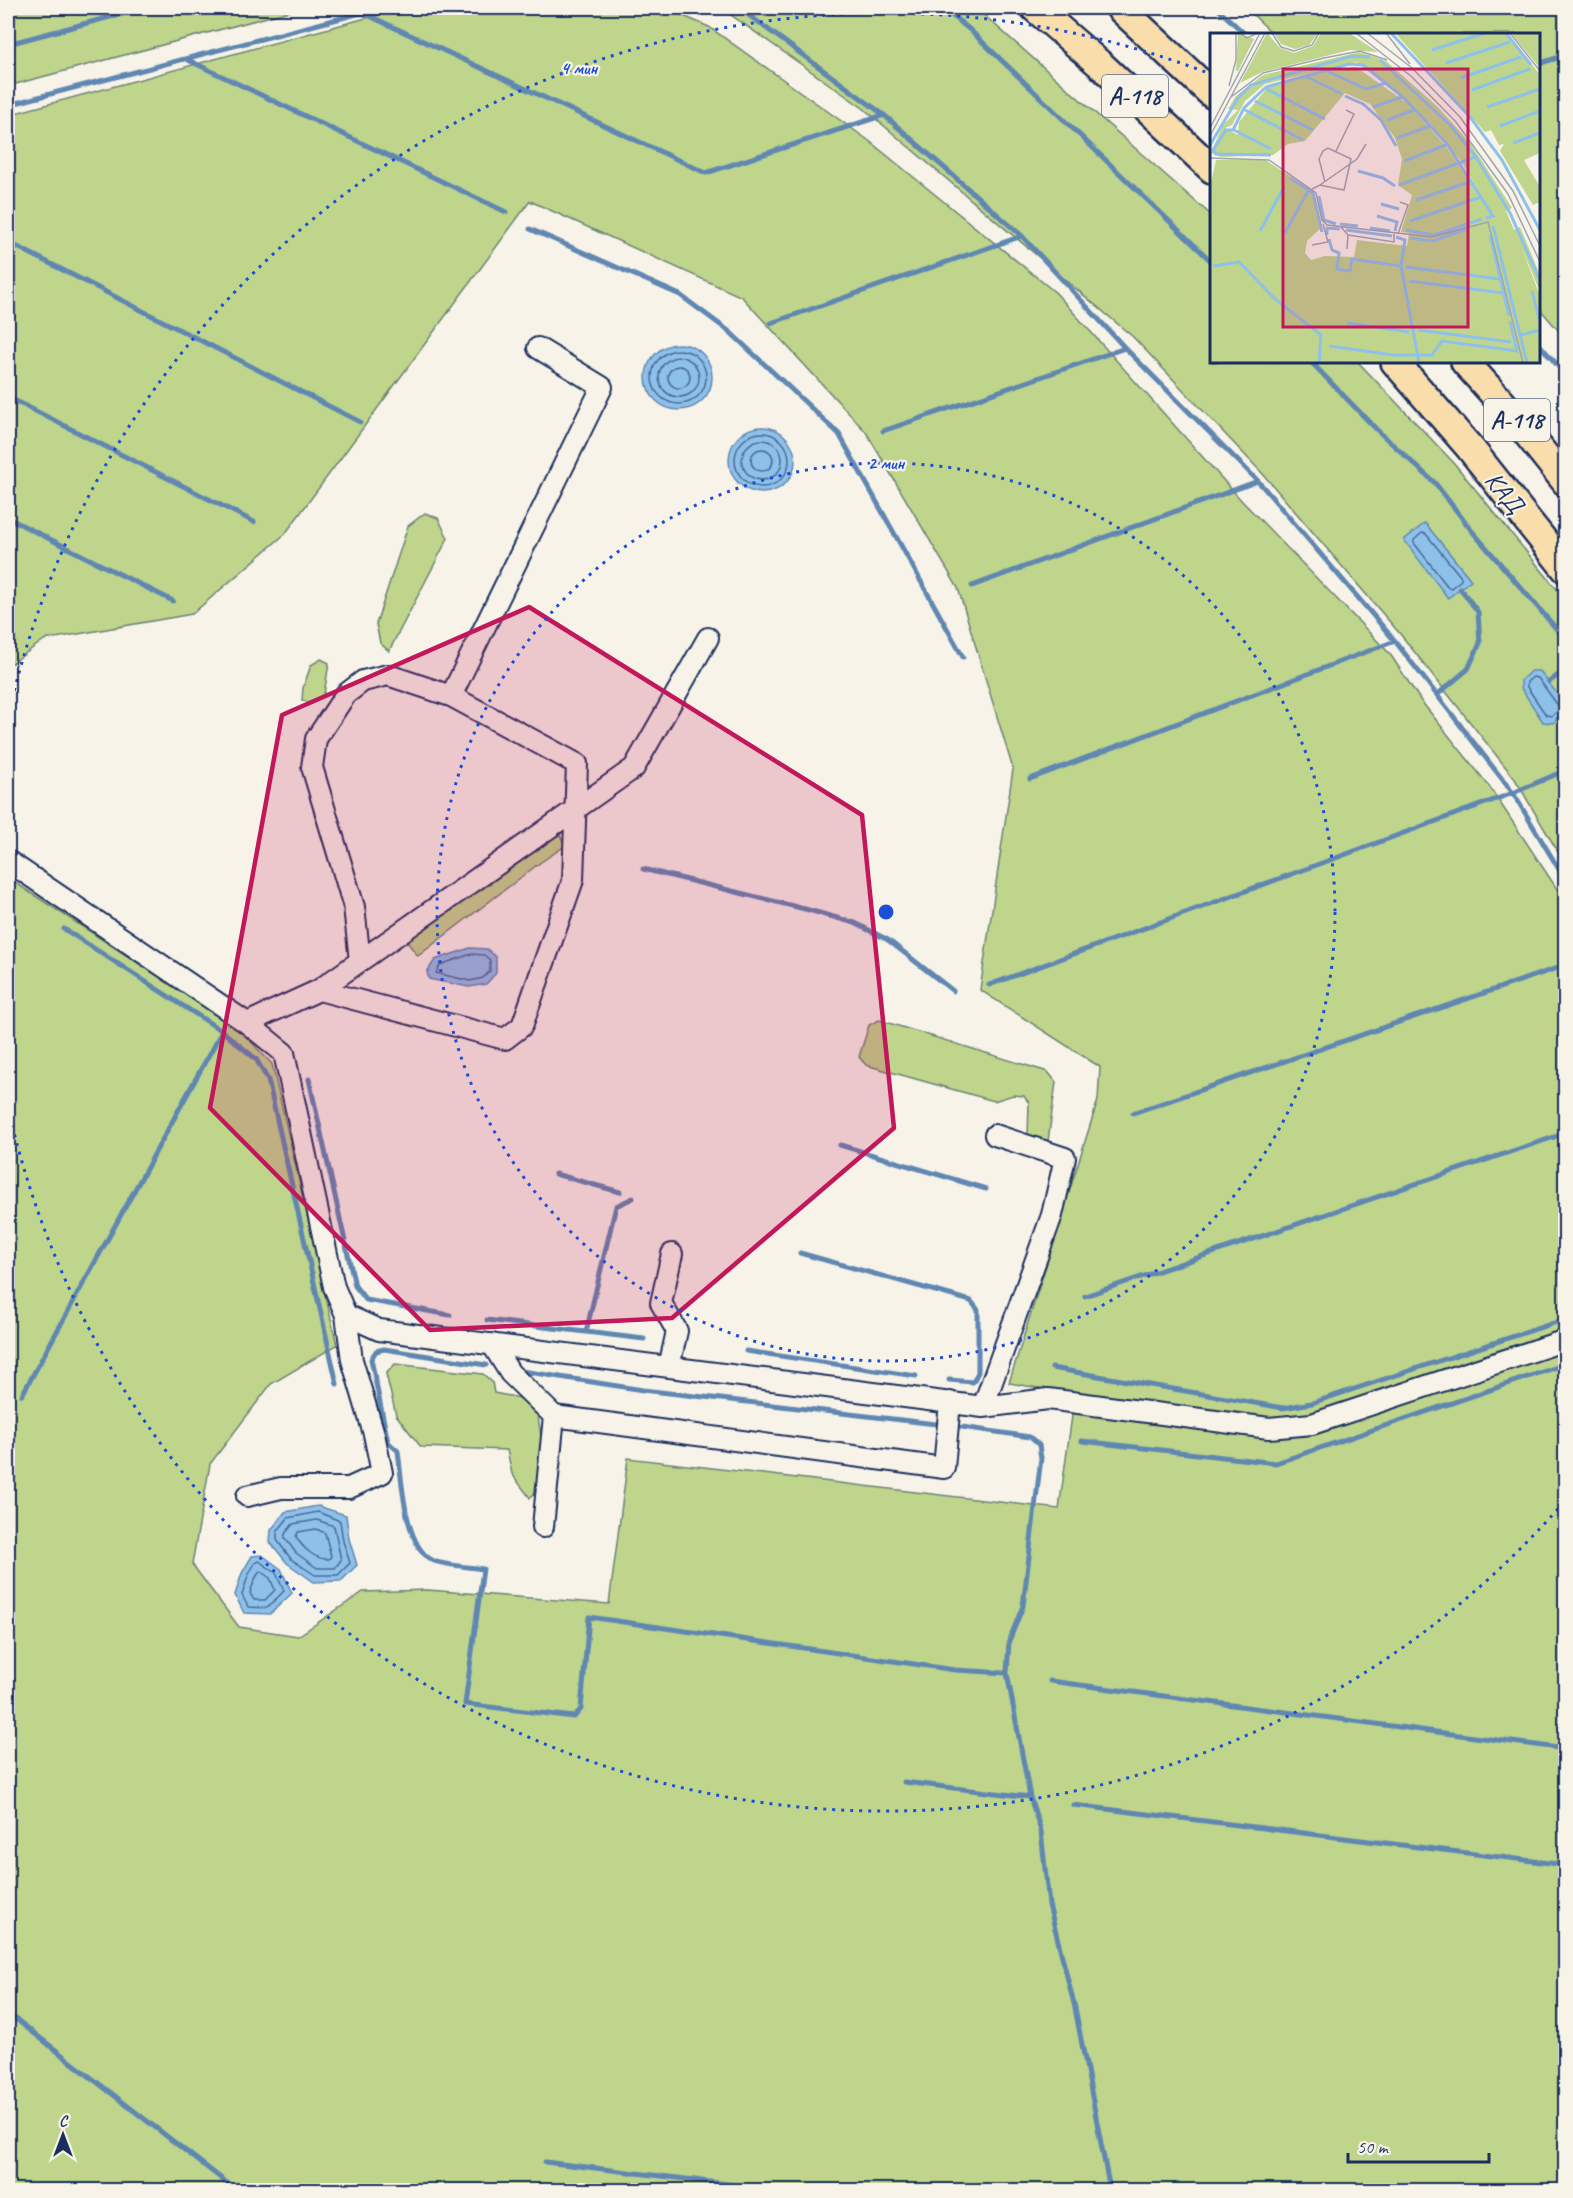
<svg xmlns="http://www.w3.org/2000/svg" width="1573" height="2198" viewBox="0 0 1573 2198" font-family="Caveat,sans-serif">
  <rect width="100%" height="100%" fill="#f7f3e8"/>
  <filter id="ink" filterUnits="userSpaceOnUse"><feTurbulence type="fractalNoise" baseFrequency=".0167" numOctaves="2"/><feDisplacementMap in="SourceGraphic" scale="12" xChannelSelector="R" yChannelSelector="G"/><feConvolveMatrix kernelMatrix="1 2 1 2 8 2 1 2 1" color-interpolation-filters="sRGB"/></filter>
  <g filter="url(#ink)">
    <path fill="#bed58b" stroke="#6c8274" stroke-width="1.5" d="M8 8H301L8 86Z
      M411 8H665L709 27 868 140 1056 293 1242 501 1390 654 1421 701 1489 786 1565 901V2190H8V878L239 1029 272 1064 337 1345 271 1384 210 1464 192 1564 239 1627 298 1636 363 1592 428 1590 609 1604 628 1458 1059 1509 1075 1394 1009 1383 1098 1100 1100 1067 980 990 1013 769 958 588 866 432 742 297 530 201 285 534 192 614 44 640 8 666V115L392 11Z
      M721 8H976L1211 215 1212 362H1358L1453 462 1565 599V864L1515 779 1401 635 1262 473 1133 337 863 108Z
      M1246 8H1565V338L1539 308 1538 34H1273Z
      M425 513 438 518 448 538 389 651 380 643 376 624 408 526Z
      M321 659 329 663 324 694 311 704 302 700 303 688 311 665Z
      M551 832 560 835 565 846 541 862 418 956 403 937Z
      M879 1020 1048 1072 1056 1082 1048 1141H1038L1028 1135 1029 1103 1024 1096 1013 1095 994 1101 866 1065 859 1057 869 1025Z
      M395 1364 483 1374 492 1382 494 1393 520 1398 537 1411C541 1438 552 1478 530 1498L512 1474 507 1450 421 1447 396 1415 386 1374Z"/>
    <path fill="#8ec1ea" stroke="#6087b2" stroke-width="1.5" d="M646 377a33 33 0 1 1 66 0a33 33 0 1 1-66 0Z
      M729 460a33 33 0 1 1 66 0a33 33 0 1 1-66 0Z
      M1425 523 1471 580 1448 598 1404 540Z
      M1531 671H1540L1563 702 1564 713 1553 723 1543 722 1521 688V680Z
      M470 948 487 949 496 957V973L486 984 469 987 429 979 427 972 435 960Z
      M318 1506 346 1515 349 1539 357 1565 341 1581 314 1582 287 1563 270 1542 271 1530 285 1512Z
      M262 1555 281 1569 292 1593 270 1614 244 1613 235 1595 242 1573 252 1556Z"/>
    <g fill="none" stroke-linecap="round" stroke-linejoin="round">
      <path stroke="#496996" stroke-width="1.5" d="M652 377a27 27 0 1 1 54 0a27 27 0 1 1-54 0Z
        M659 377a20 20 0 1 1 40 0a20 20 0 1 1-40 0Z
        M668 377a11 11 0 1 1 22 0a11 11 0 1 1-22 0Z
        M735 460a27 27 0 1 1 54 0a27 27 0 1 1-54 0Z
        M742 460a20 20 0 1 1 40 0a20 20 0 1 1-40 0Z
        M751 460a11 11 0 1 1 22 0a11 11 0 1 1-22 0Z
        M1422 533 1426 534 1461 577V580L1451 588 1448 587 1414 543V540Z
        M1533 677 1538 678 1559 707V710L1552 716 1546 715 1527 687V682Z
        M471 954 484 955 490 960V971L483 978 470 981 436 973 440 965Z
        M318 1512 340 1521 343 1541 350 1563 338 1575H315L291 1559 277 1540V1532L288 1518Z
        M317 1520 334 1526 341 1560 335 1568H317L296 1553 285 1538V1534L293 1524Z
        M316 1529 325 1533 331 1556 329 1559C315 1560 303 1548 296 1537L298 1532Z
        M259 1561 276 1573 284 1591 267 1608 248 1607 242 1595 248 1576 255 1563Z
        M260 1571 270 1578 275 1590 265 1600H254L250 1593 255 1579Z"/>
      <path stroke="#6087b2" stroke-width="5" d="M739 8 884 115 1022 236 1125 348 1258 481 1395 641 1513 793 1566 881
        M943 8 970 30 1212 262
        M1217 8 1245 34
        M361 12 706 173 884 115
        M8 44 144 8
        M186 59 506 212
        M1538 64 1566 55
        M8 105 380 8
        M530 229 680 295 730 332 839 434 963 657
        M8 242 360 422
        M771 323 1022 236
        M1538 343 1566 375
        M1311 362 1377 430 1435 483 1472 531 1566 640
        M8 397 254 522
        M883 431 1125 348
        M8 518 173 601
        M972 586 1258 481
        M1549 682 1566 669
        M1437 695 1468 669 1480 643 1478 612 1460 588
        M1558 719 1566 726
        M1030 779 1395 641
        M643 869 805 909 855 923 888 940 953 991
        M64 929 222 1031 256 1059 268 1080 337 1384
        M989 985 1513 793 1566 770
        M8 1013 11 1007
        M309 1079 355 1286 366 1300 450 1315
        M1133 1113 1566 965
        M840 1145 986 1189
        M555 1174 620 1192
        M800 1253 971 1301 978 1310V1372L973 1382 949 1380
        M1085 1296 1566 1133
        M487 1320 644 1339
        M586 1332 616 1206 633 1198
        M746 1351 916 1376
        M486 1365 384 1349 376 1351 371 1359 388 1442 398 1451C402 1480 404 1545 432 1560 440 1565 472 1567 483 1569L465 1704 574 1717 581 1709 589 1617 955 1670 1007 1673
        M1052 1368 1283 1408 1312 1403 1566 1319
        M522 1371 643 1390 936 1424
        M22 1395 222 1031
        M962 1427 1030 1437 1039 1445 1041 1458 1023 1606 1009 1641 1007 1673 1030 1797 1041 1831 1049 1905 1075 2008 1110 2190
        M1082 1441 1276 1463 1566 1364
        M1050 1681 1566 1749
        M904 1782 1030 1797
        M1073 1805 1566 1865
        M8 2013 236 2190
        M545 2162 777 2190"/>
      <g stroke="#1b2f5e" stroke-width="24">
        <path id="minor" d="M451 696 602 387 538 348
          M8 861 247 1023 284 1053 334 1287 346 1315 379 1330 983 1407 1048 1399 1269 1428 1312 1424 1566 1340
          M319 990 634 768 708 638
          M247 1023 319 990 505 1039 522 1026 573 880 577 764 451 696 388 675 363 681 346 694 316 739 312 767 354 907 360 961
          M492 1344 510 1373 554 1416 543 1527
          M669 1367 677 1331 661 1303 672 1254
          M983 1407 1052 1215 1065 1158 995 1135
          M554 1416 944 1468 950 1402
          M247 1496 281 1488H349L382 1473 374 1434 352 1360 346 1315"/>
      </g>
      <g stroke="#1b2f5e" stroke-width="32">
        <path id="highway" d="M1035 8 1102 66 1212 169
          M1120 8 1212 94
          M1395 362 1470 448 1566 569
          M1465 362 1511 413 1566 482"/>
      </g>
      <use href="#minor" stroke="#f7f3e8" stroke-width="20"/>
      <use href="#highway" stroke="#f9deab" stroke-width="27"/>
    </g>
  </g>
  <path fill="#c2185b" fill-opacity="0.2" stroke="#c2185b" stroke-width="4.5" stroke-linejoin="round" d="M529 607 862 815 894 1128 672 1318 430 1330 210 1108 282 715Z"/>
  <g fill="none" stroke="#1d4ed8" stroke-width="3" stroke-dasharray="3 6">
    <circle cx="886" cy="912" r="449"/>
    <path d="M1564 1502A899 899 0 0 1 8 1107M8 717A899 899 0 0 1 1208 73"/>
  </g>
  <g text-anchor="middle" stroke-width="4.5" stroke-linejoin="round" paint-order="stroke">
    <g fill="#f7f3e8" stroke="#5d6a87" stroke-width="1.5">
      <rect x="1102" y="75" width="66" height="42" rx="4.5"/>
      <rect x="1484" y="399" width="66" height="42" rx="4.5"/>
    </g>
    <g font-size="24" font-weight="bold" fill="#1b2f5e">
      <text x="1135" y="104">А-118</text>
      <text x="1517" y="428">А-118</text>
    </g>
    <g font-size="26" fill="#1b2f5e" stroke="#f7f3e8">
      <text transform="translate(1505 492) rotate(52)" y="9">КАД</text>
    </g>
  </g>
  <g transform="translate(1210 33)">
    <rect width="330" height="330" fill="#f7f3e8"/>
    <path d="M28 0 44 6 28 38H26ZM57 0 70 15 84 20 103 13 111 0H139L168 19 140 17 52 39 30 50ZM64 0H108L99 12 85 16 71 11ZM185 0H298L330 42V120L314 127 330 154V169L323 172 290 118 294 111 289 112 281 97 275 99ZM302 0H330V35L306 6ZM150 19 176 28 228 74 261 111 302 175 296 178 304 197 310 194 330 242V259L311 213 330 263V330H0V154L6 127 54 126 101 157 112 194 97 208 95 220 101 227 115 223 144 224 147 207 197 213 199 200 191 199 202 162 188 152 192 126 185 105 160 71 135 60 95 108 78 111 63 122 11 124 1 120 13 92 28 77 18 76 26 63 53 42ZM146 29 174 49 221 92 251 128 283 183 236 113 197 70 146 34 119 37 58 54 29 89 28 102 15 95 22 92 35 68 55 51Z" fill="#bed58b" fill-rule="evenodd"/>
    <path fill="none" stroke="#8ec1ea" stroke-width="3" d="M181 0 260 84 292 127 330 197M296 0 321 32M222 17 275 0M170 27 241 93 266 124 300 180 330 248M236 30 300 9M117 38 156 56 176 50M95 43 132 61M251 45 311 24M55 55 115 86M262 57 320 36M135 63 153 71 171 87 186 113M45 68 103 97M163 74 192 64M277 74 330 56M35 77 93 107M177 87 204 77M290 93 330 78M24 97 61 116M187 105 220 93M303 110 330 100M0 112 28 65 41 52 142 23 160 24M61 122 6 121 3 117 16 97H23L34 75 56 54 139 31 153 32 193 64 237 111 283 183 276 185M194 128 236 112M148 138 173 145 185 153M80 145 103 160 112 199M189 152 265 124M109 163 114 187 126 191M206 167 262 148M171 171 189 176M167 183 187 189 185 198M200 188 271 164M130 191 148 193M283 193 317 330M160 195 180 198M136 197 182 203M196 197 224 202 272 186M50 198 74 154M75 200 98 158M117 202V195L130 196M280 202 299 283M186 204 195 207 191 233 209 330M200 205 223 208 257 196M119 206 122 217 129 220 127 236 140 238 142 226 191 233M3 233 29 229 65 266 111 302 109 330M196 234 290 246M199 248 293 260M322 258 330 289M137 290 199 299M208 297 301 309M311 302 330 297M119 313 183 322H222L232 308 307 318 300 288"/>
    <path fill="none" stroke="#9fa5b1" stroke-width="1.5" d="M30 0 37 5 48 0M62 0 71 14 84 18 102 12 109 0M146 0 202 44 246 89 298 161 330 229M157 0 202 35 250 84 303 158 330 213M176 0 200 31M300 0 330 38M19 53 26 27V0M21 64 53 40 114 25 150 18 177 27M0 95 50 0M0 103 55 0M126 118 144 81 136 77M0 125 59 127 106 160 112 187 117 192 222 204 278 189 313 330M110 152 147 126 156 111M102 156 110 152 134 157 141 126 118 115 113 118 109 126 115 149M131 194 138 202 137 216M188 201 198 172 190 169M138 202 184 209V201M102 212 118 209 113 191"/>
    <path fill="#c2185b" fill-opacity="0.15" stroke="#c2185b" stroke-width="3" d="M73 36H258V294H73Z"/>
    <rect width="330" height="330" fill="none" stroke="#1b2f5e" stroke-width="3"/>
  </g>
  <circle cx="886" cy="912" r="9" fill="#1d4ed8" stroke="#f7f3e8" stroke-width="3"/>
  <g font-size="18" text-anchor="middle" font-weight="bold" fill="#1d4ed8" stroke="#f7f3e8" stroke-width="4.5" stroke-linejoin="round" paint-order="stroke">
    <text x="579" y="74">4 мин</text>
    <text x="886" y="469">2 мин</text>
  </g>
  <rect width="1573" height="2198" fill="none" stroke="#f7f3e8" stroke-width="30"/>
  <rect x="15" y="15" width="1543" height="2168" fill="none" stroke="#1b2f5e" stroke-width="2" filter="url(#ink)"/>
  <g transform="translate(63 2135)" stroke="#f7f3e8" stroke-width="4.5" paint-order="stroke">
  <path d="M0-4.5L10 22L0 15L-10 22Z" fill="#1b2f5e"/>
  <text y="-9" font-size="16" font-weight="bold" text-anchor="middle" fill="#1b2f5e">С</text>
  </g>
  <path d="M1348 2153v9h141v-9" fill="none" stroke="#1b2f5e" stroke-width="3"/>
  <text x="1357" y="2153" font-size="18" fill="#1b2f5e" stroke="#f7f3e8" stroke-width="4.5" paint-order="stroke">50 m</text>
</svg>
